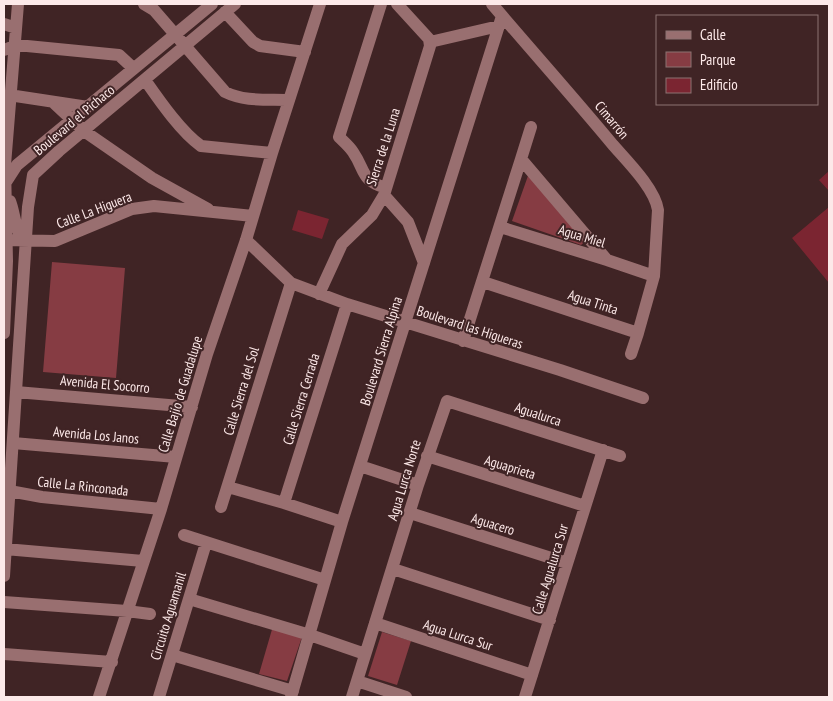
<svg xmlns="http://www.w3.org/2000/svg" width="833" height="701" viewBox="0 0 833 701" font-family="'PT Sans Narrow',sans-serif">
  <rect width="100%" height="100%" fill="#402425"/>
  <path fill="#863c43" d="M529 173 586 241 581 245 512 221Z
    M52 262 125 268 116 378 43 372Z
    M273 626 302 637 287 681 259 674Z
    M382 632 411 641 397 685 368 676Z"/>
  <path fill="#7b2531" d="M829 171V191L819 180Z
    M829 207V283L792 238Z
    M298 210 329 219 322 239 292 230Z"/>
  <g fill="none" stroke-linecap="round" stroke-linejoin="round">
    <path stroke="#996f70" stroke-width="12" d="M144 4 154 10 225 92C245 102 268 99 289 100
      M381 4 339 137C344 142 349 146 353 152 366 171 360 180 386 188
      M225 12 253 42 260 46 305 52
      M4 24 16 28
      M430 42 499 26
      M4 50 14 46H27L119 55 133 68
      M145 80C159 100 181 132 201 146L272 153
      M9 95 88 107
      M53 102 84 131 152 178 208 209
      M521 159 531 127
      M6 182 17 165 212 4
      M384 195 408 222 424 263
      M10 201C15 213 15 235 26 241
      M500 227 607 260 654 276
      M4 240 55 241 132 209 154 206 253 216
      M246 240 291 283 347 304 560 370 643 398
      M483 282 638 333 654 276 658 210C655 189 628 162 613 145 574 98 532 51 492 4
      M319 294 342 244 372 215 384 195 430 46 429 39 397 4
      M4 333 7 261 5 165 18 4
      M463 341 521 159 607 260
      M631 354 638 333
      M16 392 192 407
      M13 443 176 457
      M427 456 585 506
      M360 466 418 485
      M228 487 284 503 342 522
      M4 490 42 497 161 509
      M284 503 347 304
      M221 507 291 283
      M410 513 567 563
      M184 535 325 580
      M5 549 143 561
      M393 569 550 620
      M4 576 28 207 33 175 59 151 235 4
      M189 599 310 635 365 654
      M4 602 127 611 150 614
      M375 623 532 675
      M4 654 112 662
      M172 655 293 691
      M357 681 406 697
      M99 697 161 509 207 354 246 240 272 153 320 4
      M159 697 206 543
      M291 697 342 522 502 16
      M352 697 418 485 447 401 620 456
      M525 697 603 450"/>
  </g>
  <g text-anchor="middle" stroke-width="4" stroke-linejoin="round" paint-order="stroke">
    <g font-size="14" fill="#fde9e9" stroke="#402425">
      <text transform="translate(74 120) rotate(-40)" y="5">Boulevard el Pichaco</text>
      <text transform="translate(612 120) rotate(50)" y="5">Cimarrón</text>
      <text transform="translate(383 147) rotate(-72)" y="5">Sierra de la Luna</text>
      <text transform="translate(94 210) rotate(-21)" y="5">Calle La Higuera</text>
      <text transform="translate(582 236) rotate(17)" y="5">Agua Miel</text>
      <text transform="translate(593 302) rotate(18)" y="5">Agua Tinta</text>
      <text transform="translate(470 327) rotate(18)" y="5">Boulevard las Higueras</text>
      <text transform="translate(381 351) rotate(-73)" y="5">Boulevard Sierra Alpina</text>
      <text transform="translate(105 384) rotate(5)" y="5">Avenida El Socorro</text>
      <text transform="translate(241 391) rotate(-73)" y="5">Calle Sierra del Sol</text>
      <text transform="translate(180 394) rotate(-73)" y="5">Calle Bajío de Guadalupe</text>
      <text transform="translate(301 399) rotate(-73)" y="5">Calle Sierra Cerrada</text>
      <text transform="translate(538 414) rotate(18)" y="5">Agualurca</text>
      <text transform="translate(96 435) rotate(5)" y="5">Avenida Los Janos</text>
      <text transform="translate(510 467) rotate(17)" y="5">Aguaprieta</text>
      <text transform="translate(404 480) rotate(-73)" y="5">Agua Lurca Norte</text>
      <text transform="translate(83 486) rotate(6)" y="5">Calle La Rinconada</text>
      <text transform="translate(493 524) rotate(17)" y="5">Aguacero</text>
      <text transform="translate(550 569) rotate(-73)" y="5">Calle Agualurca Sur</text>
      <text transform="translate(168 616) rotate(-73)" y="5">Circuito Aguamanil</text>
      <text transform="translate(458 635) rotate(18)" y="5">Agua Lurca Sur</text>
    </g>
  </g>
  <rect width="833" height="701" fill="none" stroke="#fde9e9" stroke-width="10"/>
  <rect x="656" y="15" width="162" height="90" fill="#402425" stroke="#8c7373"/>
  <rect x="666" y="31" width="25" height="8" fill="#996f70" stroke="#8c7373"/>
  <text x="700" y="40" font-size="15" fill="#fde9e9">Calle</text>
  <rect x="666" y="52" width="25" height="15" fill="#863c43" stroke="#8c7373"/>
  <text x="700" y="65" font-size="15" fill="#fde9e9">Parque</text>
  <rect x="666" y="78" width="25" height="15" fill="#7b2531" stroke="#8c7373"/>
  <text x="700" y="90" font-size="15" fill="#fde9e9">Edificio</text>
</svg>
